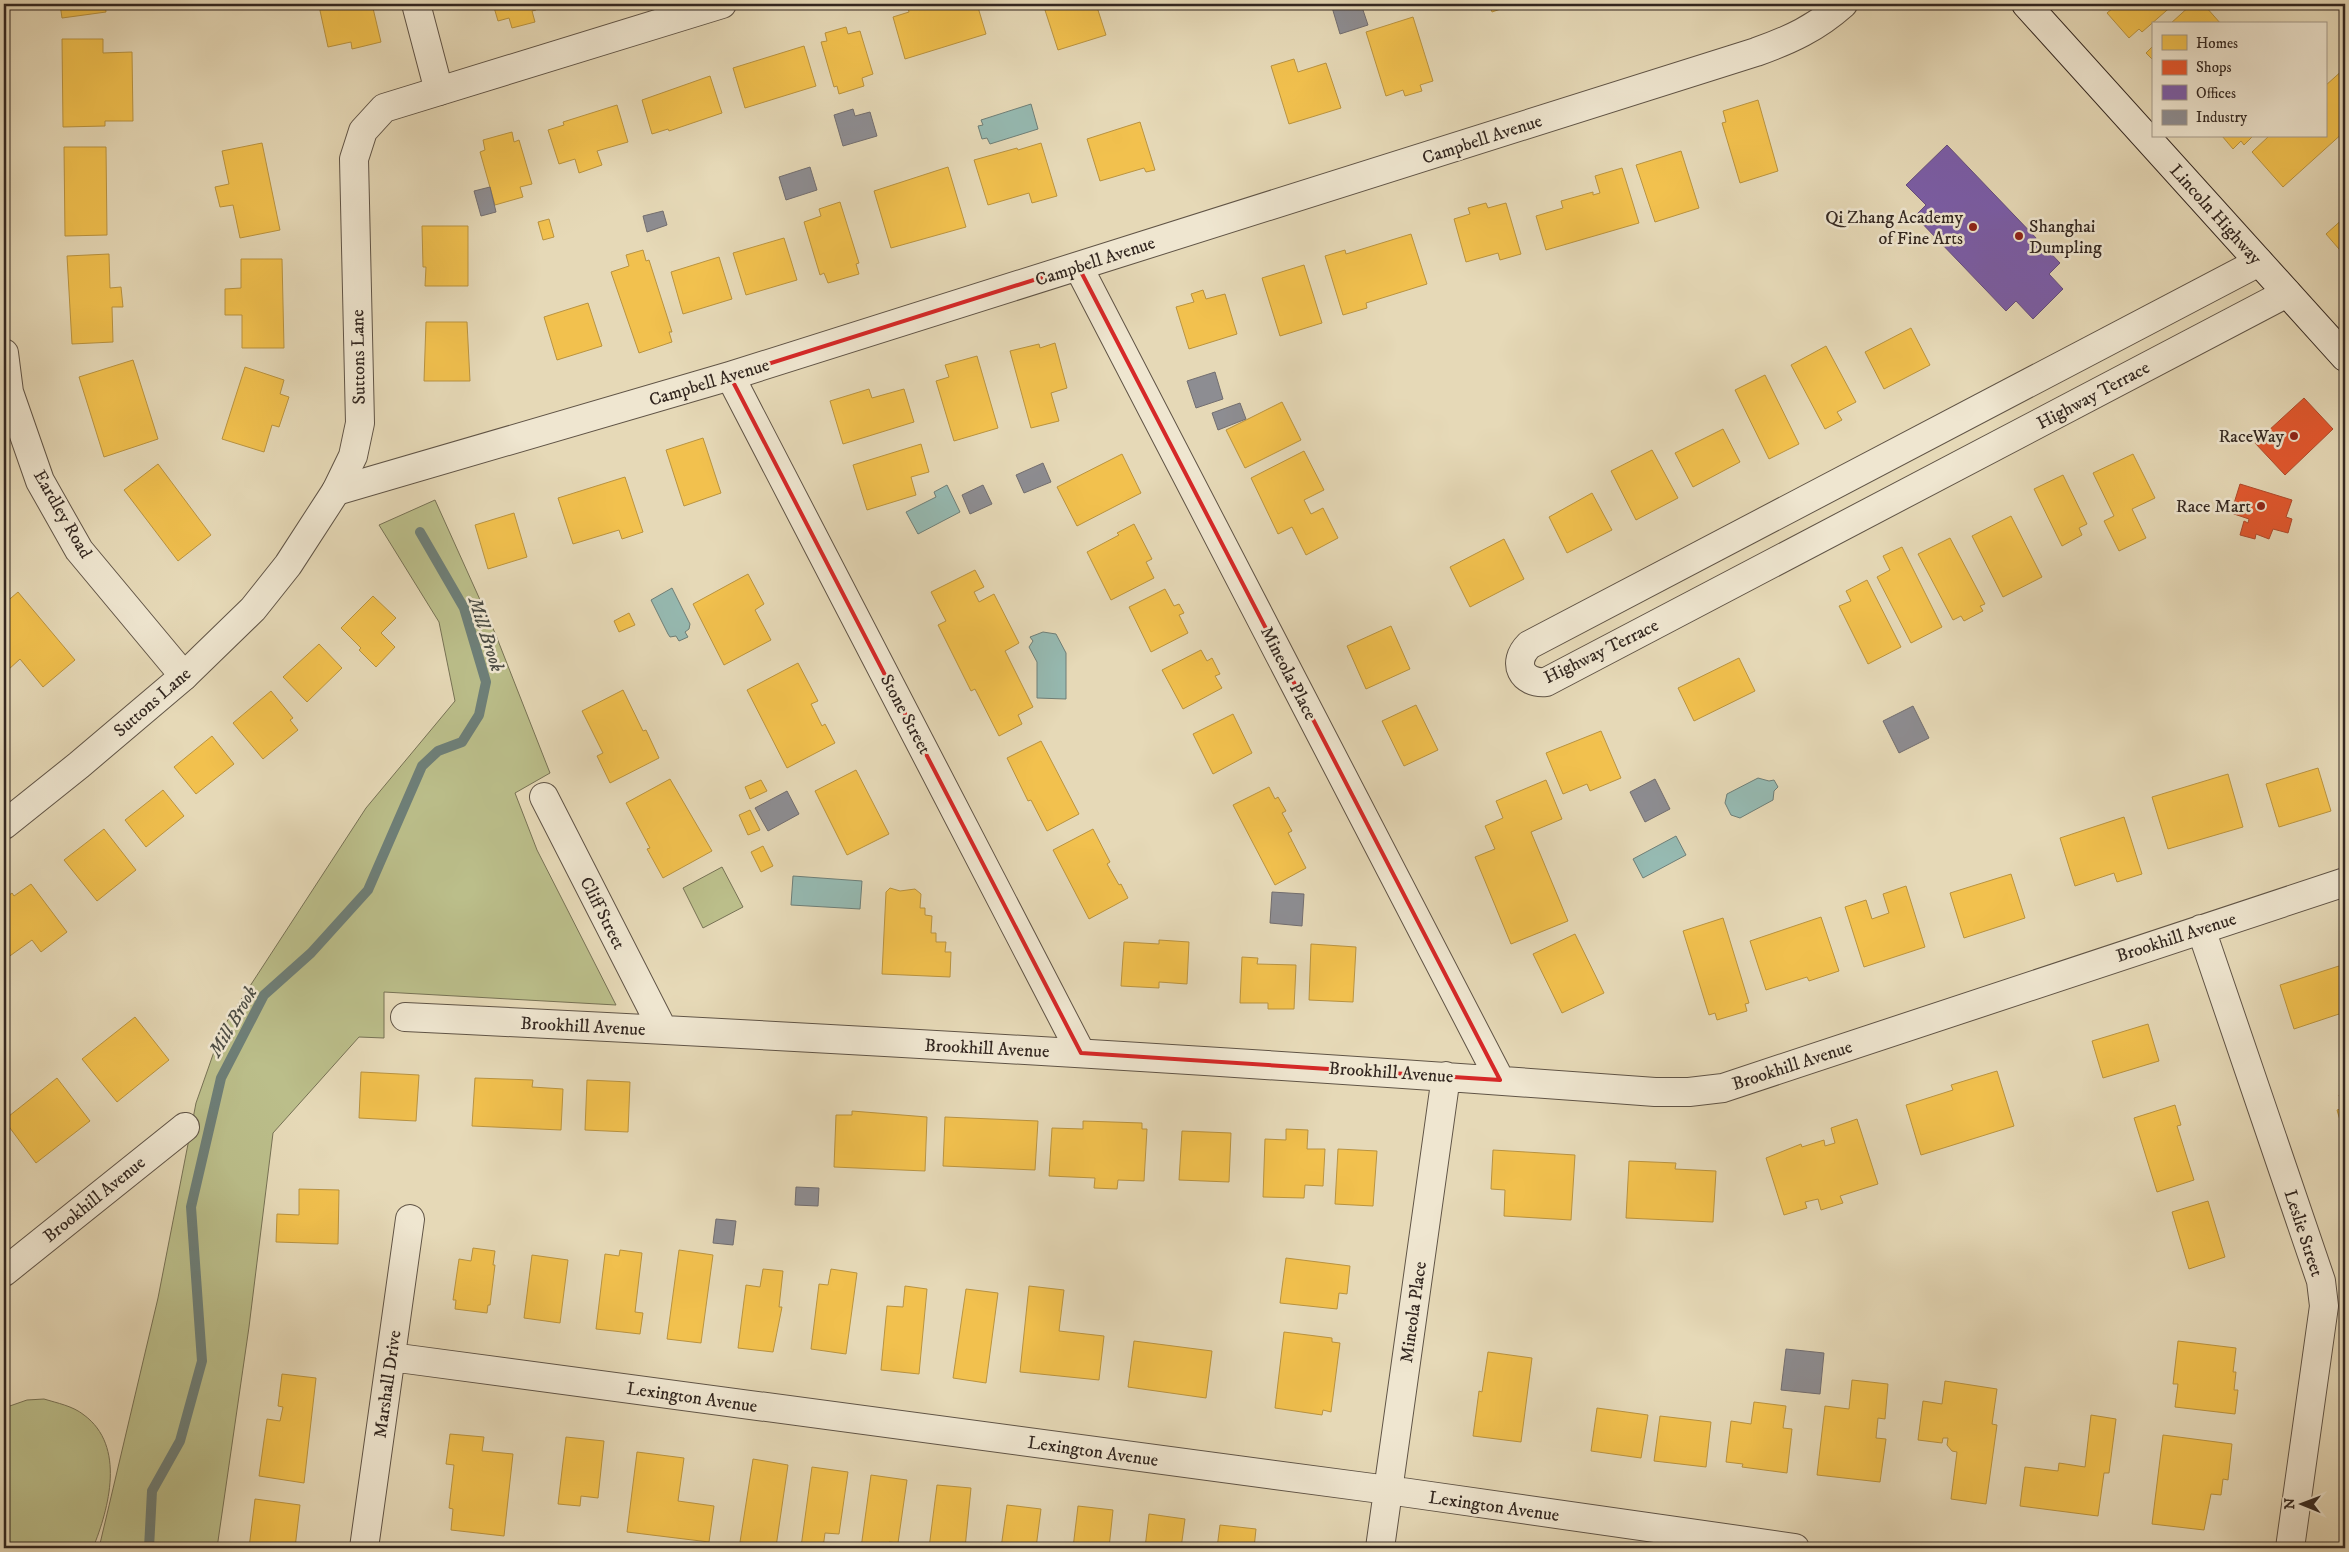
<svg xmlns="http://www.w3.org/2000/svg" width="2349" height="1552" viewBox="0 0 2349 1552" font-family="'IM FELL DW Pica',serif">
  <rect width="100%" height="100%" fill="#e6d9b7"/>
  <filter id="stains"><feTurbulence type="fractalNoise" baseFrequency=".004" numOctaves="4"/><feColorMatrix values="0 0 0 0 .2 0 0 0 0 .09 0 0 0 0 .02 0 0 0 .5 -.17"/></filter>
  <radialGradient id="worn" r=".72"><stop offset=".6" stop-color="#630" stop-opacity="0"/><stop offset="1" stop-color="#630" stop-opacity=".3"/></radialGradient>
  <path fill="#bbbe8a" stroke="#777255" d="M435 500 495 633 550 773 515 793 537 850 616 1005 384 992V1038L359 1037 273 1133 249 1327 217 1548H99L158 1298 196 1103 222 1029 366 808 455 701 439 622 379 525Z
    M722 867 743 907 703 928 683 888Z
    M44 1399C57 1403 73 1406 84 1415 126 1446 109 1508 93 1548H4V1408L27 1400Z"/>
  <path fill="#96bab2" stroke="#6e7f78" d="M1031 104 1038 129 990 144 987 138 982 139 978 126 983 125 981 120Z
    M947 485 960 512 918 534 906 512 936 497 934 492Z
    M672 588 690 624 689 629 685 632 688 637 679 641 676 636 670 637 668 634 651 600Z
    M1043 632 1056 634 1066 653V699L1037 698V662L1029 647 1033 641 1030 637Z
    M1758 778 1769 781 1774 780 1778 787 1774 791 1773 800 1740 818 1731 815 1725 803 1727 794Z
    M1676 836 1686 855 1643 878 1633 859Z
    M793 876 862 881 860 909 791 905Z"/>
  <path fill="#f2c14e" stroke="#b99340" d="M60 4H105L106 12 62 18Z
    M328 4H372L381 42 352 49 351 42 328 47 319 6Z
    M493 4H534L536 10 532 11 535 22 512 28 509 18 498 21Z
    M923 4H977L986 34 905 59 893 17 909 12 908 8Z
    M1043 4H1096L1106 35 1058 50Z
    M1489 4H1515L1492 12Z
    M2118 4H2174L2142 32 2139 29 2129 38 2107 13Z
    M2192 4H2210L2206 7 2221 24H2170Z
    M1413 17 1433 81 1420 85 1422 91 1405 96 1403 90 1386 96 1366 32Z
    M846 27 848 34 860 31 873 74 862 78 864 86 839 94 837 86 834 87 821 42 827 41 825 33Z
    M62 39H103V53L132 52 133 121H105V126L63 127Z
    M804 46 816 86 745 108 733 68Z
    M2153 46V60L2146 53Z
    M1294 59 1298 72 1326 63 1341 108 1289 124 1271 66Z
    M2345 68V131L2283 187 2252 152 2269 136H2325V86Z
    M710 76 722 113 669 131 668 129 652 134 642 100Z
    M1758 100 1778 171 1740 183 1722 123 1726 122 1723 111Z
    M617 105 628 142 597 151 602 165 579 173 575 159 559 164 548 130 564 125 563 122Z
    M1140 122 1155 170 1146 172 1144 168 1100 181 1087 139Z
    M512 132 514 142 519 140 532 184 520 187 523 197 495 205 480 152 485 150 483 140Z
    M2222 136H2253L2244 145 2241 141 2233 149Z
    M262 143 280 230 240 238 233 205 220 207 215 187 229 184 222 151Z
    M1041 143 1057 196 1032 203 1029 193 988 205 974 160 1017 148 1018 150Z
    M64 147H106L107 235 65 236Z
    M1681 151 1699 208 1655 222 1636 165Z
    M948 167 966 227 891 248 874 191Z
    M1622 168 1639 223 1546 250 1536 216 1563 208 1561 201 1593 192V195L1600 193 1595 176Z
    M840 202 859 263 856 264 859 274 828 283 824 273 820 275 804 222 821 216 819 209Z
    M1486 203 1488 208 1506 203 1521 254 1500 260 1498 253 1466 262 1454 219 1470 214 1468 208Z
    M2345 217V256L2326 234Z
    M549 219 554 237 543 240 538 222Z
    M422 226H468V286H425L426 267H423Z
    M1411 234 1427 284 1366 303 1367 308 1343 315 1325 256 1345 250 1346 254Z
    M784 238 797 280 746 295 733 253Z
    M643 250 646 261 649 260 672 332H669L672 342 639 353 611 272 629 266 626 255Z
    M109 254 110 288 121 287 123 307H112L113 342 72 344 67 256Z
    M719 257 732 299 683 314 671 272Z
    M241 259H282L284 348H242V315H225V289L241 288Z
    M1304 265 1322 323 1280 336 1262 278Z
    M1203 290 1206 299 1225 294 1237 334 1189 349 1176 307 1194 302 1191 294Z
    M588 303 602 346 557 360 544 317Z
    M426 322H467L470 381H424Z
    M1911 328 1930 365 1884 389 1865 352Z
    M1055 343 1067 388 1051 393 1059 421 1031 428 1010 351 1039 344 1040 348Z
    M1826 346 1856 402 1837 412 1842 420 1825 429 1791 365Z
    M977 356 998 428 954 441 936 381 949 377 945 365Z
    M133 360 158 439 104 457 79 377Z
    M245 367 284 380 280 394 289 397 279 427 272 425 264 452 222 439Z
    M1765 375 1799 444 1769 459 1735 390Z
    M869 389 872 398 904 389 914 422 843 444 830 401Z
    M1282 402 1301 440 1245 468 1226 430Z
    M1723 429 1740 462 1693 487 1675 453Z
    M703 438 721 493 684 506 666 450Z
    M921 444 929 472 911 477 916 495 867 510 853 465Z
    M1652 450 1678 498 1636 520 1611 471Z
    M1304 451 1324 490 1304 500 1311 514 1323 508 1338 538 1306 555 1292 527 1278 534 1251 478Z
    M1122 454 1141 493 1077 526 1057 487Z
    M2133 454 2155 498 2132 509 2146 538 2119 551 2104 521 2114 516 2093 473Z
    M158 464 211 535 178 561 124 490Z
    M2063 475 2087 524 2079 528 2082 535 2062 546 2034 489Z
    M625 477 643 532 622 539 619 530 573 544 558 498Z
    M1592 493 1612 530 1567 553 1549 517Z
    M514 513 527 557 488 569 475 525Z
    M2011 516 2042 577 2003 597 1972 536Z
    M1134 524 1152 559 1146 562 1154 578 1111 600 1087 552 1119 535 1117 533Z
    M1950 538 1985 604 1980 606 1983 611 1964 621 1961 616 1953 620 1918 554Z
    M1504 539 1524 579 1470 607 1450 567Z
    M1902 547 1942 627 1911 643 1877 577 1890 570 1883 556Z
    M975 570 984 587 974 592 979 602 994 594 1019 643 1005 651 1033 707 1018 715 1022 724 999 736 975 689 971 691 938 625 946 621 931 592Z
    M748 574 764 604 755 610 771 640 724 665 693 604Z
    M1867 580 1901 647 1868 664 1839 606 1851 601 1846 591Z
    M1165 589 1174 606 1179 604 1184 613 1179 615 1188 633 1151 652 1129 607Z
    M18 592 75 660 43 687 20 659 8 670 4 665V604Z
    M373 596 396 618 381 633 395 647 376 667 359 650 361 648 341 628Z
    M629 613 635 625 619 632 614 621Z
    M1391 626 1410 669 1366 689 1347 646Z
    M319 644 342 668 307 702 283 677Z
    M1201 650 1207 661 1212 658 1220 674 1215 676 1222 688 1183 709 1162 670Z
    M1739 658 1755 691 1694 721 1678 688Z
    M798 663 818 701 811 704 822 726 825 724 835 743 787 768 747 690Z
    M623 690 643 731 646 730 659 758 610 783 597 756 603 753 582 711Z
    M271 691 293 718 290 720 298 730 263 759 233 723Z
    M1416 705 1438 750 1404 766 1382 721Z
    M1233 714 1252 753 1213 774 1193 734Z
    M1601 731 1621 778 1590 791 1587 784 1563 794 1546 753Z
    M212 736 234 764 196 794 174 767Z
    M1041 741 1079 814 1047 831 1031 800 1028 801 1007 758Z
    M2318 768 2331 811 2279 827 2266 784Z
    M856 770 889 834 847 855 815 791Z
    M2228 774 2243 827 2168 849 2152 797Z
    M670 779 712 851 663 878 647 849 650 848 626 803Z
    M761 780 767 791 750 799 745 787Z
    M1546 780 1562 819 1531 832 1568 921 1511 944 1475 857 1495 849 1485 826 1503 818 1496 801Z
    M1269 787 1275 799 1278 797 1286 811 1282 813 1292 831 1288 833 1306 868 1275 885 1233 805Z
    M163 790 184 816 146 847 125 820Z
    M750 810 760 830 748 835 739 815Z
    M2124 817 2142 874 2117 882 2114 873 2075 886 2060 838Z
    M104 829 136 870 97 901 64 860Z
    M1093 829 1110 862 1107 864 1119 885 1121 884 1128 898 1089 919 1053 850Z
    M763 846 773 866 761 872 751 852Z
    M2011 874 2025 918 1964 938 1950 893Z
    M31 884 67 932 41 952 32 940 7 958 4 953V899L12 893 14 896Z
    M1906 886 1925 947 1864 967 1845 907 1866 900 1872 919 1889 913 1883 894Z
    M890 888 900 891 915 889 921 894 920 908H925V915L932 916 931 933H936V942H946L945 952H951L950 977 882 974 886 892Z
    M1821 917 1839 971 1809 981 1807 977 1766 990 1750 941Z
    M1723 918 1749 1003 1745 1004 1747 1011 1717 1020 1715 1013 1709 1015 1683 931Z
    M1575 934 1604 993 1562 1013 1533 954Z
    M1159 940 1189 942 1187 984 1159 982V988L1121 986 1124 942 1159 944Z
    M1311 944 1356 947 1353 1002 1309 1000Z
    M1242 957 1258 958 1257 964 1296 965 1294 1009H1268V1003H1240Z
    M2342 965 2345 976V1012L2294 1029 2280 985Z
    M135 1017 169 1060 117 1102 82 1059Z
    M2148 1024 2159 1061 2103 1078 2092 1041Z
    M4 1043 9 1050 4 1054Z
    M1997 1071 2014 1126 1921 1155 1906 1105 1953 1090 1951 1085Z
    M361 1072 419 1075 416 1121 359 1118Z
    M57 1078 90 1121 36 1163 4 1120Z
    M475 1078 533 1080 532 1087 563 1089 561 1130 472 1126Z
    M587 1080 630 1082 628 1132 585 1130Z
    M2345 1093V1125L2342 1127 2337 1110 2343 1108 2339 1095Z
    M2175 1105 2181 1125 2177 1126 2194 1180 2157 1192 2134 1118Z
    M852 1111 927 1117 925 1171 834 1167 836 1115H852Z
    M945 1117 1038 1121 1035 1170 943 1166Z
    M1857 1119 1878 1184 1840 1196 1843 1203 1821 1210 1818 1199 1805 1202 1807 1208 1784 1215 1766 1158 1801 1144 1802 1147 1824 1140 1825 1146 1835 1143 1831 1128Z
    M1083 1121 1142 1123V1129H1147L1144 1181 1118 1180 1117 1189 1094 1188 1095 1178 1049 1176 1052 1128 1083 1129Z
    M1286 1129 1308 1130 1307 1149H1325L1323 1186 1305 1185 1304 1198 1263 1197 1265 1139 1286 1140Z
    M1182 1131 1231 1133 1229 1182 1179 1180Z
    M1338 1149 1377 1151 1373 1206 1335 1204Z
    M1493 1150 1575 1155 1571 1220 1504 1216 1505 1190 1491 1189Z
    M1629 1161 1676 1163 1675 1169 1716 1171 1713 1222 1626 1218Z
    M299 1189 339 1190 338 1244 276 1242 277 1214 299 1215Z
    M2208 1201 2225 1257 2189 1269 2172 1212Z
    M473 1248 495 1251 493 1265H495L490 1305H488L487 1313 455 1309 456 1300H453L459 1259 471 1261Z
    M620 1250 642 1253 635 1312 643 1313 640 1334 596 1329 605 1254 619 1256Z
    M679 1250 713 1255 701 1343 667 1339Z
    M532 1255 568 1260 560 1323 524 1318Z
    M1286 1258 1350 1266 1347 1294 1339 1293 1337 1309 1280 1303Z
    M763 1269 783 1271 779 1307H782L773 1352 738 1348 746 1285 760 1287Z
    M831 1269 857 1273 846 1354 811 1349 819 1284 828 1285Z
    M905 1286 927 1289 919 1374 881 1370 887 1306 903 1307Z
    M1029 1286 1064 1290 1059 1331 1104 1336 1099 1380 1020 1372Z
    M966 1289 998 1293 986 1383 953 1378Z
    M1284 1332 1332 1338V1342L1340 1343 1331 1412 1323 1410 1322 1415 1275 1408Z
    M1134 1341 1212 1351 1206 1398 1128 1387Z
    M2178 1341 2236 1348 2233 1372H2236L2234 1390H2238L2235 1414 2175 1407 2178 1384H2173Z
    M1488 1352 1532 1358 1521 1442 1473 1436 1479 1391 1482 1392Z
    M282 1374 316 1378 304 1483 259 1476 267 1419 280 1421 283 1407 278 1406Z
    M1852 1380 1888 1384 1885 1419 1878 1418 1876 1438 1886 1439 1880 1482 1817 1475 1825 1406 1849 1409Z
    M1945 1381 1997 1389 1992 1424 1997 1425 1986 1504 1951 1499 1957 1452 1952 1451 1947 1445 1948 1438H1943L1942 1443 1918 1440 1923 1401 1942 1404Z
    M1754 1402 1786 1406 1783 1428 1792 1429 1787 1473 1742 1467 1743 1464 1726 1462 1731 1421 1751 1424Z
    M1597 1408 1648 1415 1641 1458 1591 1451Z
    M2091 1415 2116 1419 2109 1473H2104L2098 1516 2020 1506 2025 1467 2058 1471 2059 1463 2085 1467Z
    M1660 1416 1711 1422 1706 1467 1654 1461Z
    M450 1434 484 1437 482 1451 513 1454 504 1536 451 1530 453 1509 449 1508 454 1465 446 1464Z
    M2163 1435 2232 1444 2228 1480 2223 1479 2221 1495 2211 1494 2204 1530 2152 1524Z
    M566 1437 604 1441 598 1498 581 1496 580 1506 558 1504Z
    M637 1452 684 1458 678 1501 714 1506 709 1542 627 1532Z
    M753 1459 788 1465 776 1547 740 1542Z
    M812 1467 848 1472 839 1534 825 1533 823 1548 801 1547Z
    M871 1475 907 1480 898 1543 889 1542 888 1548H861Z
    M937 1485 971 1488 965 1548H929Z
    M255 1499 300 1505 295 1548H249Z
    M1007 1505 1041 1509 1036 1548H1001Z
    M1078 1506 1113 1510 1109 1548H1073Z
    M1149 1514 1185 1519 1181 1548H1145Z
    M1220 1525 1256 1529 1254 1548H1217Z"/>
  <path fill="#e4572e" stroke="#af492a" d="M2304 398 2333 429 2285 475 2255 443Z
    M2240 484 2292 500 2286 517 2292 519 2288 533 2273 529 2269 539 2256 534 2255 539 2240 535 2244 521 2248 523 2249 519 2231 513Z"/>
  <path fill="#7b5ea7" stroke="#654e7e" d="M1947 145 2060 263 2049 274 2063 289 2033 319 2016 301 2006 311 1915 216 1926 205 1906 185Z"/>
  <path fill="#8d8d92" stroke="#726e70" d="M1331 4H1361L1368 25 1340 34Z
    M853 109 855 116 870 112 877 136 843 146 834 115Z
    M810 167 817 190 786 200 779 177Z
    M490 187 496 212 481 216 474 191Z
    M663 211 667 225 647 232 643 216Z
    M1215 372 1223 399 1196 408 1187 381Z
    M1240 403 1246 419 1218 430 1212 413Z
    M1043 463 1051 482 1024 493 1016 475Z
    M983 485 992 504 970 514 962 495Z
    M1913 706 1929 738 1899 753 1883 721Z
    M1655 779 1670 809 1645 822 1630 792Z
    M787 791 799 814 768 831 755 808Z
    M1272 892 1304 894 1302 926 1270 923Z
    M796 1187 819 1188 818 1206 795 1205Z
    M716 1219 736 1221 733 1245 713 1243Z
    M1786 1349 1824 1353 1820 1394 1781 1390Z"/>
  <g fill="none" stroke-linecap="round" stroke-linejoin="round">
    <path stroke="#6e7f78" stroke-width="10" d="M149 1548 152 1491 180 1441 202 1361 191 1207 221 1078 264 995 311 953 368 890 422 766 438 751 462 742 479 715 486 682 464 608 420 532"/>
    <g stroke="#605446" stroke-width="30">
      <path id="minor" d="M416 4 439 91
        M2259 262 1529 645C1511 663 1522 684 1546 682L2287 293
        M1078 266 1500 1080
        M4 353 9 392 40 481 79 550 184 676
        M730 376 1081 1053
        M336 491 730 376 1756 52C1790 40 1816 28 1843 4
        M544 797 663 1030
        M2201 929 2321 1281 2324 1306 2290 1548
        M405 1017C822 1037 1239 1061 1655 1092H1689L1723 1088 2345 882
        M4 1272 185 1127
        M391 1357 1388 1490 1795 1548
        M364 1548 410 1219
        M1380 1548 1446 1076"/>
    </g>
    <g stroke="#605446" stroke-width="30">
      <path id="tertiary" d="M4 825 79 765 184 676 253 609 288 565 336 491 353 456 360 423 354 159 363 131 384 108 722 4"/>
    </g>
    <g stroke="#332720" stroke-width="30">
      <path id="secondary" d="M2026 4 2345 357"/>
    </g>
    <use href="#minor" stroke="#efe6d0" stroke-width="28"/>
    <use href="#tertiary" stroke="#efe6d0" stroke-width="28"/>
    <use href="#secondary" stroke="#efe6d0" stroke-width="28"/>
  </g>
  <path fill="none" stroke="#d62828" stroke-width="4" stroke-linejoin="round" d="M1078 266 1500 1080 1081 1053 730 376Z"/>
  <g fill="#8f2418" stroke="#efe6d0" stroke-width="2">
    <circle cx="1973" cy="227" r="5"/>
    <circle cx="2019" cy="236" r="5"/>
    <circle cx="2294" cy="436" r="5"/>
    <circle cx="2261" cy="506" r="5"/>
  </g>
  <g text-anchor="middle" stroke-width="5" stroke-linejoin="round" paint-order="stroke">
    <g font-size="18" fill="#332720" stroke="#efe6d0">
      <text transform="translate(1482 139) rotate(-18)" y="6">Campbell Avenue</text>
      <text transform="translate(2216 214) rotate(48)" y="6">Lincoln Highway</text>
      <text transform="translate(1095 261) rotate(-18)" y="6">Campbell Avenue</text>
      <text transform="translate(358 357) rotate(-91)" y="6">Suttons Lane</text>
      <text transform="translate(709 382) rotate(-17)" y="6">Campbell Avenue</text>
      <text transform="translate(2093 395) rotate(-28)" y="6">Highway Terrace</text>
      <text transform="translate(63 514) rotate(60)" y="6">Eardley Road</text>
      <text transform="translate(1601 651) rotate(-26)" y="6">Highway Terrace</text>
      <text transform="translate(1289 673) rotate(63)" y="6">Mineola Place</text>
      <text transform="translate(152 702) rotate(-41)" y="6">Suttons Lane</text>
      <text transform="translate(906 714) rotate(62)" y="6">Stone Street</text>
      <text transform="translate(603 913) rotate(63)" y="6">Cliff Street</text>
      <text transform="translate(2176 937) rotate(-18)" y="6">Brookhill Avenue</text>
      <text transform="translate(583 1026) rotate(3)" y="6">Brookhill Avenue</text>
      <text transform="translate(987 1048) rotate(3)" y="6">Brookhill Avenue</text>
      <text transform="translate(1792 1065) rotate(-18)" y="6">Brookhill Avenue</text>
      <text transform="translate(1391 1072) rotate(4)" y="6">Brookhill Avenue</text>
      <text transform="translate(94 1199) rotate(-39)" y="6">Brookhill Avenue</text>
      <text transform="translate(2304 1233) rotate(72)" y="6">Leslie Street</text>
      <text transform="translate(1413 1312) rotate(-82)" y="6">Mineola Place</text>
      <text transform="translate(387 1384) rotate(-82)" y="6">Marshall Drive</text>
      <text transform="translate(692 1397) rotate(8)" y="6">Lexington Avenue</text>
      <text transform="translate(1093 1451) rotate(8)" y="6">Lexington Avenue</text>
      <text transform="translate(1494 1506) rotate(8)" y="6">Lexington Avenue</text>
    </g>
    <g font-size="18" fill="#332720" stroke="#efe6d0" text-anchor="end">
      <text x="1963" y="223">Qi Zhang Academy<tspan x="1963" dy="21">of Fine Arts</tspan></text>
      <text x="2029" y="232" text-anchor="start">Shanghai<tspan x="2029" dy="21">Dumpling</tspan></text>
      <text x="2284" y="442">RaceWay</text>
      <text x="2251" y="512">Race Mart</text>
    </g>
    <g font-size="19" font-style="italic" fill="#4c4c44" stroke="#efe6d0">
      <text transform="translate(487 634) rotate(72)" y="7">Mill Brook</text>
      <text transform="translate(232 1021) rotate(-60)" y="7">Mill Brook</text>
    </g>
  </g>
  <rect width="2349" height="1552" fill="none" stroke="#e6d9b7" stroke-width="20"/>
  <rect x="5" y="5" width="2339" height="1542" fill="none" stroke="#332720" stroke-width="2.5"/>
  <rect x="10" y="10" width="2329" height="1532" fill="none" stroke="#332720"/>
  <rect x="2152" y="22" width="175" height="115" fill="#efe6d0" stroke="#a49a8a"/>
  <rect x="2162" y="35" width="25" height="15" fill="#f2c14e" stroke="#a49a8a"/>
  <text x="2196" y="48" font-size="15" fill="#332720">Homes</text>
  <rect x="2162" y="60" width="25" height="15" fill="#e4572e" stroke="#a49a8a"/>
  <text x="2196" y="72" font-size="15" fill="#332720">Shops</text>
  <rect x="2162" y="85" width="25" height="15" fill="#7b5ea7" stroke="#a49a8a"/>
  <text x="2196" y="98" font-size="15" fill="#332720">Offices</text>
  <rect x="2162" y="110" width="25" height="15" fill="#8d8d92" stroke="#a49a8a"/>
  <text x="2196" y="122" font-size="15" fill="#332720">Industry</text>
  <g transform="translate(2302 1504) rotate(271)" stroke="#efe6d0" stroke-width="4" paint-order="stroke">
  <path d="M0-4L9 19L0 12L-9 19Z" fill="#332720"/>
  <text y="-8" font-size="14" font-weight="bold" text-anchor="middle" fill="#332720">N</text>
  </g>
  <rect width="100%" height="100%" filter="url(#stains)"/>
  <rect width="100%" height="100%" fill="url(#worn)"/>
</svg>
